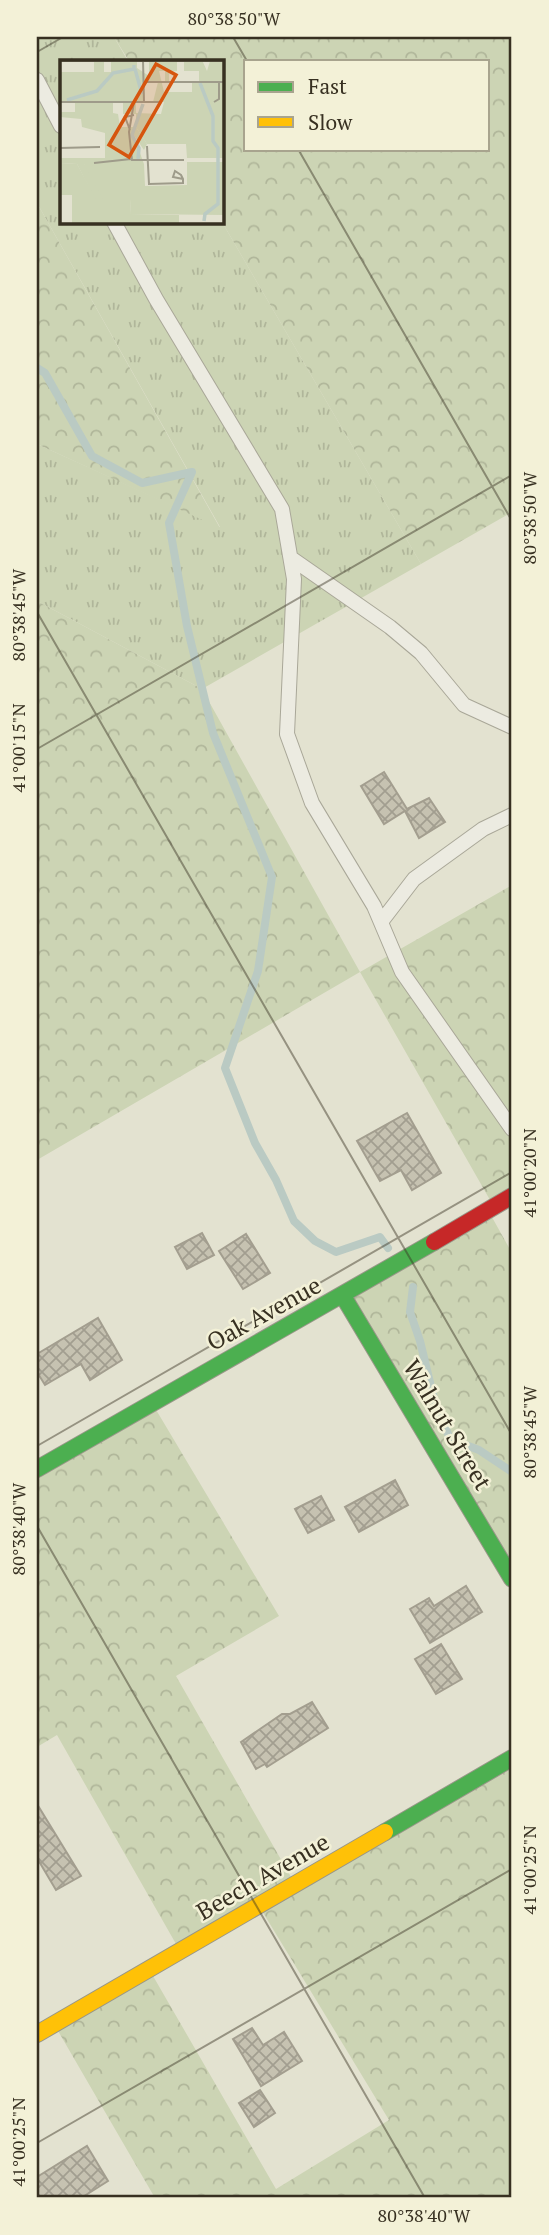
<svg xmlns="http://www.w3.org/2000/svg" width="549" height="2235" viewBox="0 0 549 2235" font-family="'PT Serif',serif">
  <defs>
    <pattern id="grass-tufts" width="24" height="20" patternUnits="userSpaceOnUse" patternTransform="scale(1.75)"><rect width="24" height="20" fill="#ccd4b4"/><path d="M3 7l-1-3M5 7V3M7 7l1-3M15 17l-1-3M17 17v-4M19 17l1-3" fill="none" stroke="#b0b69a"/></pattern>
    <pattern id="forest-crowns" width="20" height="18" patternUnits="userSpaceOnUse" patternTransform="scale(1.75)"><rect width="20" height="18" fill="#ccd4b4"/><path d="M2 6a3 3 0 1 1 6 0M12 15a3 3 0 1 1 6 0" fill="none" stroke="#b0b69a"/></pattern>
    <pattern id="building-cross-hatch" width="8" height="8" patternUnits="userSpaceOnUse" patternTransform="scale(1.75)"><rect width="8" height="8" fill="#c6c2b1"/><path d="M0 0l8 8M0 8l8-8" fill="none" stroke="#a29e90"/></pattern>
  </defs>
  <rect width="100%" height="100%" fill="#e3e2d0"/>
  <path fill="url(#grass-tufts)" d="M37 37H114L128 61H61V222H222L421 564 202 689 37 601V444L220 527 37 203Z"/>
  <path fill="url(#forest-crowns)" fill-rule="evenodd" d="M114 37H512V512L421 564 222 222V61H129ZM246 61H488V149H246Z
    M37 203 220 528 37 444Z
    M37 601 202 689 360 972 512 885V1196L494 1207 360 972 37 1160Z
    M488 1210 512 1253V1579L343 1296Z
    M152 1403 279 1616 176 1676 295 1884 512 1758V2198H155L54 2024 149 1969 276 2189 389 2120 259 1906 180 1951 57 1735 37 1747V1469Z"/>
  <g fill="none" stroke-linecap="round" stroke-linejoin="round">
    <path stroke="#bacac3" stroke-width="8" d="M37 368 45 373 92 456 142 483 192 472 169 523 187 626 213 733 272 877 258 971 225 1068 255 1143 276 1180 294 1221 315 1241 336 1252 380 1237 388 1248
      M413 1287 410 1312 420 1341 434 1399 450 1439 479 1450 512 1472"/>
  </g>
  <path fill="url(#building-cross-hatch)" stroke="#a39e8f" stroke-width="2" d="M384 772 407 809 429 798 445 822 419 838 405 811 384 824 361 786Z
    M407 1113 441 1173 412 1190 401 1170 380 1181 357 1141Z
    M202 1233 214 1255 187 1269 175 1247Z
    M246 1234 270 1273 243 1289 219 1251Z
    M98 1318 122 1360 90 1380 81 1364 45 1385 37 1372V1354Z
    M395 1480 408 1505 359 1532 345 1507Z
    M321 1496 334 1520 308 1533 295 1509Z
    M466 1586 482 1612 430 1643 410 1609 429 1598 434 1606Z
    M441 1644 462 1679 436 1694 415 1659Z
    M312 1702 328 1728 267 1767 265 1764 256 1769 241 1742 282 1714H290Z
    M37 1804 81 1876 56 1890 37 1858Z
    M252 2028 263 2045 284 2032 302 2061 261 2086 233 2039Z
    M260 2090 275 2113 254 2127 239 2103Z
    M87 2146 108 2181 81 2198H37V2177Z"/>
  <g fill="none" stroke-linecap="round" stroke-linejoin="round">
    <g stroke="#a9a798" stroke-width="16">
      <path id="lane" d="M37 80 61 126
        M114 222 156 299 282 509 294 579 287 734 312 803 374 906 402 972 512 1129
        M291 558 390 627 421 653 464 705 512 727
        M381 922 414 879 483 829 512 815"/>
    </g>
    <g stroke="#989688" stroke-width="18">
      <path id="fast" d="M343 1296 512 1579
        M37 1469 434 1242
        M385 1832 512 1758"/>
    </g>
    <g stroke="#989688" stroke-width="18">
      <path id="slow" d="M37 2034 385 1832"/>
    </g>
    <g stroke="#989688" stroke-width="18">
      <path id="jam" d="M434 1242 512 1196"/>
    </g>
    <use href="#lane" stroke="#ecebe1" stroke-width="14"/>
    <use href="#fast" stroke="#4caf50" stroke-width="16"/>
    <use href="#slow" stroke="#ffc107" stroke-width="16"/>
    <use href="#jam" stroke="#c62828" stroke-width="16"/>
  </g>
  <path fill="none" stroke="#373021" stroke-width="2" stroke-opacity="0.45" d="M233 37 247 61M37 52 63 37M298 149 512 521M37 612 512 1435M37 749 512 475M37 1446 512 1172M37 1526 425 2198M37 2143 512 1869"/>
  <g text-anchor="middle" stroke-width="5" stroke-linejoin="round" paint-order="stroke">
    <g font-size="24" fill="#373021" stroke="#f3f1d7">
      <text transform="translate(264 1314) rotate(-29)" y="8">Oak Avenue</text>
      <text transform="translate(447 1425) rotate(59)" y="8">Walnut Street</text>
      <text transform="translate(263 1877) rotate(-30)" y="8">Beech Avenue</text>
    </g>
  </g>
  <g transform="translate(60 60)">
    <rect width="164" height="164" fill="#e3e2d0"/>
    <path d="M65 67H76L87 84 84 90 73 74 84 104H24L70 138 71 154 119 155V164H29V139H35L17 104 0 103V98H65Z" fill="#ccd4b4"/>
    <path d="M83 0H122L117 1V11L109 12V22H105V11H99L104 32H132V22L139 21V11H124V1L142 0 147 11 150 1H164V98H127L126 84H87L76 67V54H63V42H53V53L58 54 60 67H65V98H45V73L22 67 21 59 0 57V52H15V42H0V12H34V1H44V12H51V1H77V8L89 16V1ZM83 22H98L93 42H104L101 54 76 53V43L84 42ZM127 102H164V155L71 154 70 139H43L24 104H84L85 126 127 125ZM0 103 17 104 36 139H29V164H12V135H0Z" fill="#ccd4b4" fill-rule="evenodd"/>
    <path fill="none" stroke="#bacac3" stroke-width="3.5" d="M75 9 82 34M140 23 153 56V81L158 88V144L145 154 144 161M7 40 37 31 53 13 74 9V5M78 99 79 88 72 75 83 44"/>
    <path fill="none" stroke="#9e9b8a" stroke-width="2" d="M83 0 84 42M0 1H165M83 22H165M0 42H99M74 42 69 72 72 100H124M154 42 159 39V22M70 70 65 57 74 55M87 86 89 124 123 123V119L121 115 115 111 113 117 123 119M0 88 40 87M34 103 71 99"/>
    <path fill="#d6550e" fill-opacity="0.15" stroke="#d6550e" stroke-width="3.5" d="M96 4 116 15 69 97 49 85Z"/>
    <rect width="164" height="164" fill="none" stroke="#373021" stroke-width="3.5"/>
  </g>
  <rect width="549" height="2235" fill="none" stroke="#f3f1d7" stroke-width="77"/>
  <rect x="244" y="60" width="245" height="91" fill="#f3f1d7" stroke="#a8a48e" stroke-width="2"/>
  <rect x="258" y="82" width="35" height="10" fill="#4caf50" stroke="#a8a48e" stroke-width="2"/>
  <text x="308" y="94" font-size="21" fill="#373021">Fast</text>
  <rect x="258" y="117" width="35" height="10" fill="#ffc107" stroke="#a8a48e" stroke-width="2"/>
  <text x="308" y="130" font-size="21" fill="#373021">Slow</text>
  <rect x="38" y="38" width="472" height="2158" fill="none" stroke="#373021" stroke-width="2.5"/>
  <g font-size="18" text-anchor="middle" fill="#373021">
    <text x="234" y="25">80°38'50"W</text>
    <text transform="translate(530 518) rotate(-90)" y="6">80°38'50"W</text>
    <text transform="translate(19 615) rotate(-90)" y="6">80°38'45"W</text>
    <text transform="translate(19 748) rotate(-90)" y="6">41°00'15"N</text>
    <text transform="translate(530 1173) rotate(-90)" y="6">41°00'20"N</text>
    <text transform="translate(530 1432) rotate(-90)" y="6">80°38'45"W</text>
    <text transform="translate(19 1529) rotate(-90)" y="6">80°38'40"W</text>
    <text transform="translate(530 1870) rotate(-90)" y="6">41°00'25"N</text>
    <text transform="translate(19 2142) rotate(-90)" y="6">41°00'25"N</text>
    <text x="424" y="2222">80°38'40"W</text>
  </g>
</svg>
